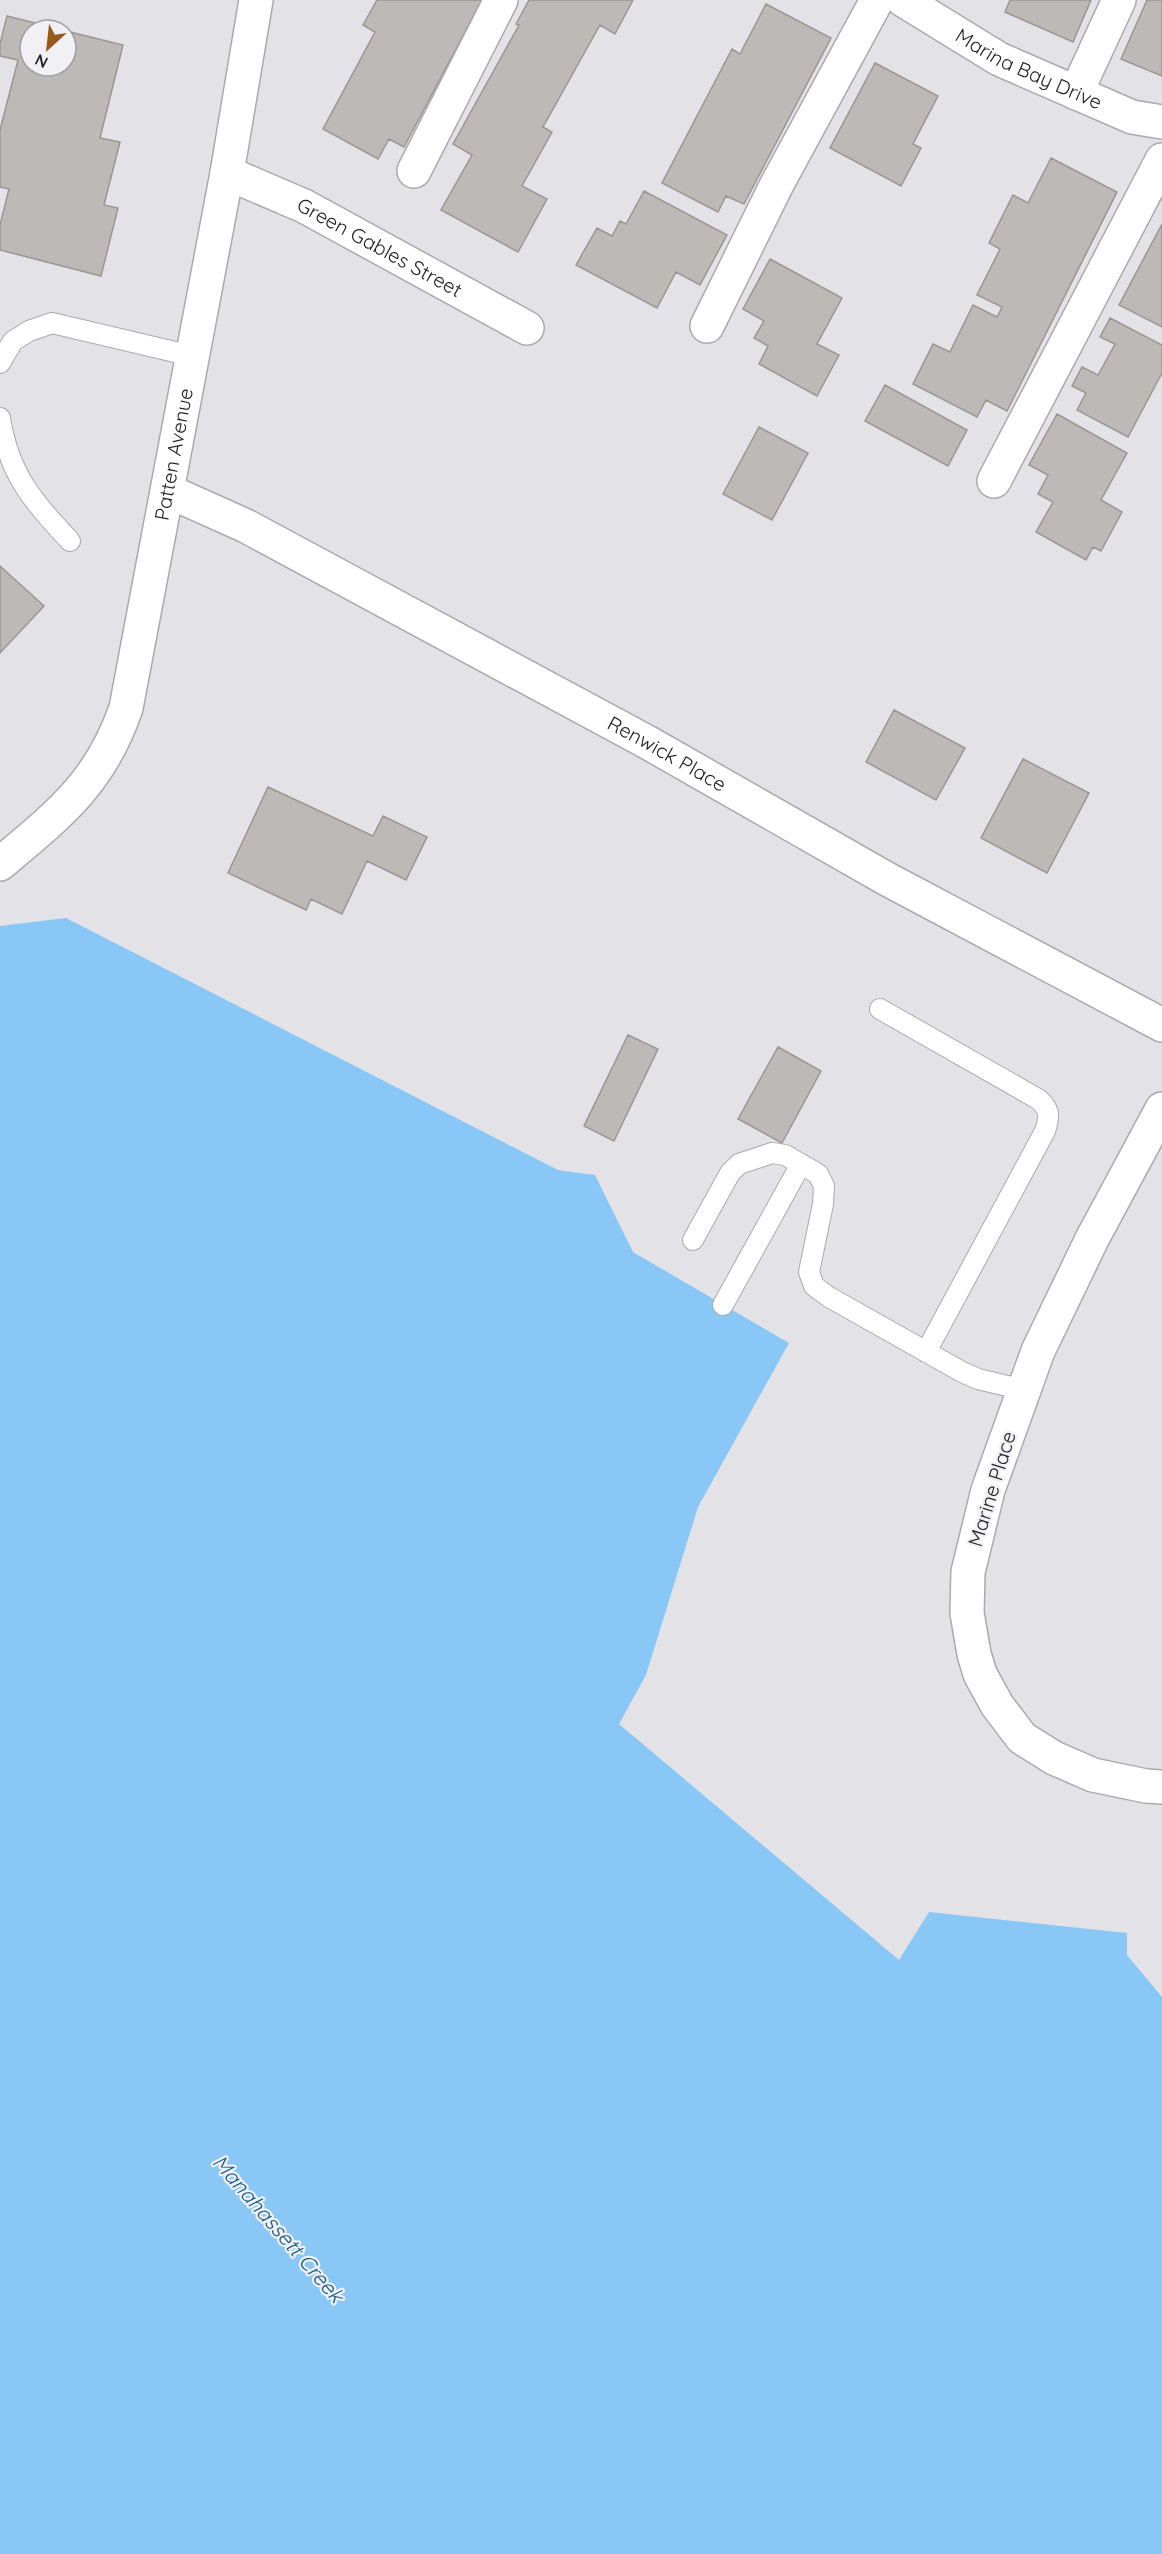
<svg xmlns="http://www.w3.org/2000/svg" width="1162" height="2554" viewBox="0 0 1162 2554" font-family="Quicksand,sans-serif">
  <rect width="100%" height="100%" fill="#e3e3e7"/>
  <path fill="#89c7f7" d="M66 918 558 1170 595 1175 633 1252 789 1343 698 1507 646 1675 619 1724 899 1960 929 1912 1127 1933V1955L1162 1997V2554H0V926Z"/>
  <path fill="#bdb9b7" stroke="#9b9694" stroke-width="1.5" d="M377 0H482L404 147 389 139 378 159 323 129 375 32 363 25Z
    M529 0H633L615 34 600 25 543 127 552 132 522 186 547 199 518 252 441 210 472 155 453 144 519 25 516 24Z
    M1010 0H1091L1073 42 1005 12Z
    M1147 0H1162V76L1121 59Z
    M766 4 831 38 744 204 726 196 718 212 662 183 732 49 740 54Z
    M7 16 63 30H30V66H66V31L123 45 100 138 120 142 104 205 118 208 101 276 0 250V225L9 189 0 187V130L18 60 0 56V44Z
    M875 63 938 96 913 144 921 148 901 186 830 148Z
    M1051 158 1117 192 1007 411 986 400 977 417 913 384 933 344 950 352 973 305 997 317 1002 307 977 295 1000 249 989 243 1013 195 1028 203Z
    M644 191 727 235 700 285 676 272 657 308 576 265 597 228 612 236 620 221 626 224Z
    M1162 224V327L1119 305Z
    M770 259 842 298 817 344 839 355 817 396 759 364 768 346 754 338 764 321 743 309Z
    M1110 318 1162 345V373L1128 437 1077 410 1086 393 1072 386 1082 367 1098 375 1115 344 1100 337Z
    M885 385 967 430 948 466 865 421Z
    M1057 414 1127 453 1101 500 1122 512 1101 551 1093 547 1086 560 1036 532 1053 502 1038 494 1048 475 1029 465Z
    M759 427 808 453 772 520 723 494Z
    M0 566 44 606 0 653Z
    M894 710 965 748 936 800 866 762Z
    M1023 759 1089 793 1047 873 981 838Z
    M268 787 373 836 383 816 427 837 406 880 367 861 342 914 311 899 306 910 228 873Z
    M628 1035 658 1049 614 1141 584 1126Z
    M778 1047 821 1071 782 1143 738 1119Z"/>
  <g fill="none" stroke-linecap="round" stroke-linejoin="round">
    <g stroke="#aaaaae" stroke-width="22">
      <path id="service" d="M0 363 13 341 29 331 52 323 192 356
        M0 418C9 475 33 501 70 541
        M880 1009 1038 1099C1050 1109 1050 1116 1045 1131L926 1352
        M693 1240 730 1173 739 1164 772 1153 785 1155 818 1174 824 1186 823 1204 809 1272 814 1286 829 1297 962 1372 978 1379 1024 1390
        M723 1305 801 1164"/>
    </g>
    <g stroke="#aaaaae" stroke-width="36">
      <g id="minor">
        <path id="s1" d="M903 0 999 59 1132 117 1162 122"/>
        <path d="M1076 93 1119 0"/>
        <path d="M414 171 501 0"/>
        <path id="s2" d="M227 173 304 206 527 328"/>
        <path d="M707 326 776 186 877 0"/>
        <path d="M994 481 1162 160"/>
        <path id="s3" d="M168 491 246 526 647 742 887 879 1162 1025"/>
        <path d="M1162 1109 1092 1239 1038 1351 988 1490 968 1572 967 1613 974 1654 980 1674 997 1705 1022 1738 1054 1758 1093 1775 1146 1786 1162 1787"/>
      </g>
    </g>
    <g stroke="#aaaaae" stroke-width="36">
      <g id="tertiary">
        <path id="s4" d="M0 864C58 815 100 784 126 708L227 173 256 0"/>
      </g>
    </g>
    <use href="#service" stroke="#fff" stroke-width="20"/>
    <use href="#minor" stroke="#fff" stroke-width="33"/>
    <use href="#tertiary" stroke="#fff" stroke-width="33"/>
  </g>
  <g text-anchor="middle" stroke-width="4.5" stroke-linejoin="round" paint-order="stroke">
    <g font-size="20" fill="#232325" stroke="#f0f0f5">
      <text dy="7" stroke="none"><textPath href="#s1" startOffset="144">Marina Bay Drive</textPath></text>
      <text dy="7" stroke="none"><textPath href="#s2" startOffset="170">Green Gables Street</textPath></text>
      <text dy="7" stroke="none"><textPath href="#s4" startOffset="462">Patten Avenue</textPath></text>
      <text dy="7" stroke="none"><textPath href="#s3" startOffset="564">Renwick Place</textPath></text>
      <text transform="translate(992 1489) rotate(-73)" y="7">Marine Place</text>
    </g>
    <g font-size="21" font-style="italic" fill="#135b88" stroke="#f0f0f5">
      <text transform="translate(278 2229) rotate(49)" y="7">Manahassett Creek</text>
    </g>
  </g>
  <g transform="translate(48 48) rotate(207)"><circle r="28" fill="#f0f0f5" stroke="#9e9ea2" stroke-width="1.5"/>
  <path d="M0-4.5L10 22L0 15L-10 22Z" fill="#965b1a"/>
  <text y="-9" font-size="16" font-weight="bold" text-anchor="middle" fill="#232325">N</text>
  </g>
</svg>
